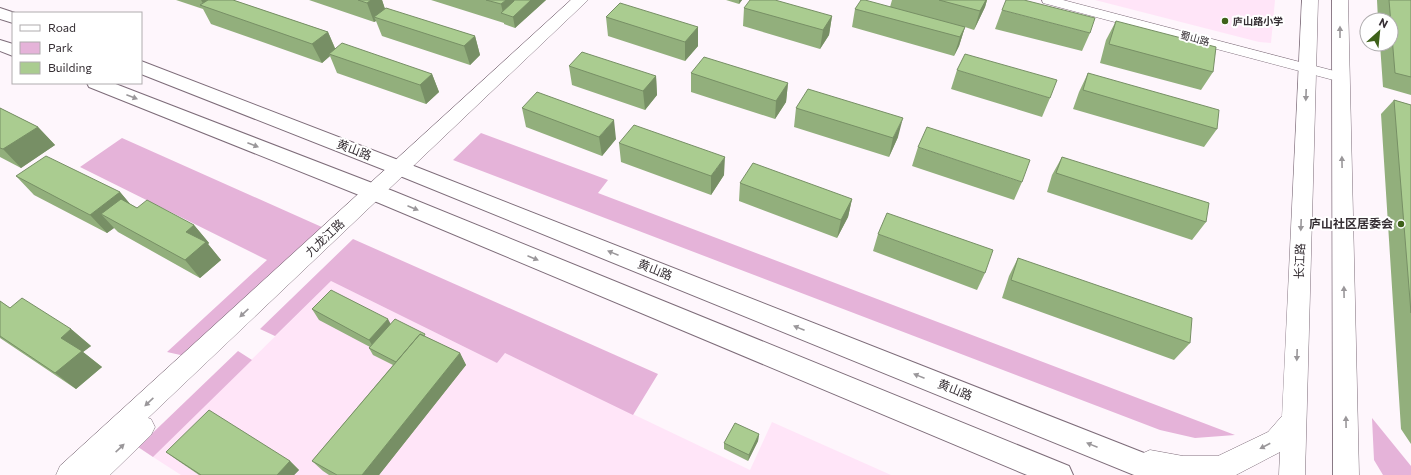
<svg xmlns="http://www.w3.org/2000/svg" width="1411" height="475" viewBox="0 0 1411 475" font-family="Commissioner,'Noto Sans SC',sans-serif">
  <rect width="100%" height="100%" fill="#fef6fc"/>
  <path fill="#ffe5f8" d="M1095 0H1275L1271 43 1259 42Z
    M331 281 497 363 505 353 750 470 772 422 891 475H181L153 457Z"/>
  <path fill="#e5b3d9" d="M481 133 608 180 598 193 1235 435 1195 438 1160 430 453 160Z
    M122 138 324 228 185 356 167 352 267 260 80 167Z
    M353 239 658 374 633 415 505 353 497 363 331 281 275 336 260 329Z
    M238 351 252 360 153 457 138 447Z
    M1372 418 1411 466V475H1383L1374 460Z"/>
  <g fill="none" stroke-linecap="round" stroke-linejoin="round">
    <g stroke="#7e6d7a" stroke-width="1">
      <path id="minor" d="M1042 0H1063L1346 74 1348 77 1346 80 1341 82 1043 3Z"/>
    </g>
    <g stroke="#7e6d7a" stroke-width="1">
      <path id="tertiary" d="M571 0H588L148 418 151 419 155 427 151 435 110 475H56L60 466Z
        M1302 0H1318L1305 475H1279L1280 452 1236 475H1149L1141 472 1137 463 1141 454 1150 450 1183 456H1218L1268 432 1282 416Z
        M1332 0H1348L1359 475H1333Z"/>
    </g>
    <g stroke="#7e6d7a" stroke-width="2">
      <path id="secondary" d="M0 8 15 13H13V23L0 19Z
        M0 40 13 44V56L0 51Z
        M141 61 419 168 1167 462 1177 466 1181 475H1134L405 178 141 74Z
        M87 83H113L393 191 1069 466 1073 475H1027L379 203 89 87Z"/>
    </g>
    <use href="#minor" fill="#fff" fill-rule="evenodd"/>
    <use href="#tertiary" fill="#fff" fill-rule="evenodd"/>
    <use href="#secondary" fill="#fff" fill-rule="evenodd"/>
  </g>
  <path fill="#92af7c" d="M176 0H233L328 32 335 48 432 74 439 92 426 104 337 73 330 56 322 63 211 24 203 9Z
    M309 0H382L385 9 475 36 480 55 470 65 382 36 376 21 374 22Z
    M431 0H546L515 28 504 24V23Z
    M726 0H742L739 4Z
    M892 0H987L985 7 974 30 965 27 959 46 954 56 852 27 855 9 890 7Z
    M1377 0H1411V95L1383 87 1380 44H1391V20H1378Z
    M744 8 832 16 829 35 820 49 743 26Z
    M1002 10 1090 33 1082 51 995 29Z
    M606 17 698 27V46L685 61 608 36Z
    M1116 21 1213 72 1201 90 1100 63 1106 40Z
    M569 66 656 76 657 95 645 110 572 85Z
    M957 70 1050 98 1042 117 951 89Z
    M691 73 788 83 786 102 775 119 691 92Z
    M1088 73 1217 129 1204 147 1073 109 1079 92Z
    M1394 100 1411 105V444L1401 429 1381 114Z
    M0 108 38 127 55 145 21 168 0 157Z
    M522 108 616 139 602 156 526 127Z
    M796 108 898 137 889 157 794 127Z
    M619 143 724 175 711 195 621 162Z
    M918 147 1022 182 1014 200 912 166Z
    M1062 157 1206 222 1192 240 1047 192 1052 175Z
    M16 176 120 192 130 204 137 208 194 225 209 243 208 244 221 260 200 278 118 232 114 228 107 233 34 195Z
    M740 183 852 199 848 217 837 238 739 201Z
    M878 234 985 273 977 290 873 251Z
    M1018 258 1190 343 1174 360 1002 298 1009 276Z
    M0 301 10 308 71 329 91 346 83 352 102 367 76 389 0 338Z
    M312 309 391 324 426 337 460 353 466 365 379 475H329L323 471 312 461 393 365 373 355 369 348 370 347 319 320Z
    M759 434 758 441 748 461 724 449V443Z
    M166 452 290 461 299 470 294 475H199L177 460Z"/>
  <path fill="#778f65" d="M201 0H221L205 7Z
    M371 0H382L386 12 374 17 376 21 374 22 367 3Z
    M506 0H514L517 12 503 13 501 4Z
    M531 0H546L515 28 513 17Z
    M739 0H742L739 4Z
    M986 0H987L985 7 974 30 980 11Z
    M832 16 829 35 820 49 823 30Z
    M698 27V46L685 61V42Z
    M965 27 959 46 954 56 960 37Z
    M328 32 336 51 329 54 330 56 322 63 312 44Z
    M475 36 480 55 470 65 464 46Z
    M432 74 439 92 426 104 420 85Z
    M656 76 657 95 645 110 643 91Z
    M788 83 786 102 775 119 776 101Z
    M903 118 898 137 889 157 893 138Z
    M614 120 616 139 602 156 599 137Z
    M38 127 55 145 21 168 3 149Z
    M725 157 724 175 711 195V176Z
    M120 192 136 211 101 214 114 228 107 233 90 215Z
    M852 199 848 217 837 238 841 220Z
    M194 225 209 243 208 244 221 260 200 278 185 260 186 232Z
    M388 319 394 330 375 350 369 340Z
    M71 329 91 346 83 352 102 367 76 389 55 373 61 338Z
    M460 353 466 365 379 475H362Z
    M759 434 758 441 748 461 749 455Z
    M290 461 299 470 294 475H277Z"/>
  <path fill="#aacc90" stroke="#778f65" d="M208 0H233L328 32 312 44 200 5Z
    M358 0H371L367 3Z
    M486 0H506L501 4Z
    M514 0H531L513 17 501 13 514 1Z
    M750 0H775L832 16 823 30 744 8Z
    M861 0H865L965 27 960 37 855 9Z
    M939 0H986L980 11Z
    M1006 0H1024L1095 18 1090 33 1002 10Z
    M1389 0H1411V77L1395 73Z
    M620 3 698 27 685 42 606 17Z
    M386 8 475 36 464 46 374 17Z
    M1116 21 1216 47 1213 72 1109 44Z
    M342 43 432 74 420 85 329 54Z
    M582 52 656 76 643 91 569 66Z
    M965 54 1057 80 1050 98 957 70Z
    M704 57 788 83 776 101 691 73Z
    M1088 73 1219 110 1217 129 1083 90Z
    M808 89 903 118 893 138 796 108Z
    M537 92 614 120 599 137 522 108Z
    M1394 100 1411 105V313Z
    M0 108 38 127 3 149 0 148Z
    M634 125 725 157 711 176 619 143Z
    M927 127 1030 160 1022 182 918 147Z
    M46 156 120 192 90 215 16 176Z
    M1062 157 1209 203 1206 222 1056 173Z
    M753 163 852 199 841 220 740 183Z
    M121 199 137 208 147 200 194 225 186 232 206 242 185 260 101 214Z
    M887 213 993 250 985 273 878 234Z
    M1018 258 1192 318 1190 343 1011 280Z
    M331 290 388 319 369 340 312 309Z
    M22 298 71 329 61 338 82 351 55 373 0 336V301L10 308Z
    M395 319 425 334 424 336 420 334 396 362 369 348Z
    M420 334 460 353 362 475H337L312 461Z
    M209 410 290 461 277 475H201L166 452Z
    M735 423 759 434 749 455 724 443Z"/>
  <defs><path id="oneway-solid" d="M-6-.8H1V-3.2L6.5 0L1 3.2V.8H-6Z"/></defs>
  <g fill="#9a979a">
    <use href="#oneway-solid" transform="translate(1340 32) rotate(-90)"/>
    <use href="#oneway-solid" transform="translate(1306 95) rotate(92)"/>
    <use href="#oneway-solid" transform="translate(132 97) rotate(21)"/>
    <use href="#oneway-solid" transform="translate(253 145) rotate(21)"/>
    <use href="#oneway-solid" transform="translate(1342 162) rotate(-91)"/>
    <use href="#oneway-solid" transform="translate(413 208) rotate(23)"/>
    <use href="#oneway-solid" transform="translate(1301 225) rotate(92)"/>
    <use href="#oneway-solid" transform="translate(613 253) rotate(-158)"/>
    <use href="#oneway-solid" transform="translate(533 258) rotate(23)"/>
    <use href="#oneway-solid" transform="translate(1344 292) rotate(-91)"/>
    <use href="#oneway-solid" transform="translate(244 313) rotate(137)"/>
    <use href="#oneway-solid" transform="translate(799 328) rotate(-158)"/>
    <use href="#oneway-solid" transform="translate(1297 355) rotate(92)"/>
    <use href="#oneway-solid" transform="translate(919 376) rotate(-158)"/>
    <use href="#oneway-solid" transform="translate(149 402) rotate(137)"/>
    <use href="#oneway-solid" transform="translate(1346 422) rotate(-91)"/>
    <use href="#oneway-solid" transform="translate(1092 445) rotate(-158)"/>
    <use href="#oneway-solid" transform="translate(1265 446) rotate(152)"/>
    <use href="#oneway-solid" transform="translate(120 448) rotate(-43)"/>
  </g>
  <g fill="#3e6119" stroke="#fff" stroke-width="1.5">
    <circle cx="1225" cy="21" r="4"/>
    <circle cx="1401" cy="224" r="4"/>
  </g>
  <g text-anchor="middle" stroke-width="4" stroke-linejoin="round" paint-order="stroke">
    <g font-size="10" font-weight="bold" fill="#362f34" stroke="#fff" text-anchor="start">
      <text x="1233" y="25">庐山路小学</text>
    </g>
    <g font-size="10" fill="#362f34" stroke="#fff">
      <text transform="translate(1195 38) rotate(15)" y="4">蜀山路</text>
    </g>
    <g font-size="12" fill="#362f34" stroke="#fff">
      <text transform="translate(354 150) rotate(21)" y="4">黄山路</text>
      <text transform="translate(325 238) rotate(-43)" y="4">九龙江路</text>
      <text transform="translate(1300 261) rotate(-88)" y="4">长江路</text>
      <text transform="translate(655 270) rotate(22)" y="4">黄山路</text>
      <text transform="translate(955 390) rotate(22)" y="4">黄山路</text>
    </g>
    <g font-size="12" font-weight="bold" fill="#362f34" stroke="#fff" text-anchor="end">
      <text x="1393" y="228">庐山社区居委会</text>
    </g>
  </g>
  <rect x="12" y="12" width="130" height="72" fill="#ffffff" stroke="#afacae"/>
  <rect x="20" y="25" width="20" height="6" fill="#ffffff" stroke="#afacae"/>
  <text x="48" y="32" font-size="12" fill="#362f34">Road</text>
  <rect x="20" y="42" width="20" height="12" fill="#e5b3d9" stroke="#afacae"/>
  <text x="48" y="52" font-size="12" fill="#362f34">Park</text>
  <rect x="20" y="62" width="20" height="12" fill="#aacc90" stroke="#afacae"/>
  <text x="48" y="72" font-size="12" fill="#362f34">Building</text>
  <g transform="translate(1379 32) rotate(27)"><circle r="19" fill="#ffffff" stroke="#afacae"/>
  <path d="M0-3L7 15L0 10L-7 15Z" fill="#3e6119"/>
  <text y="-6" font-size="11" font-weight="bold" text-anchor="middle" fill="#362f34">N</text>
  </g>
</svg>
